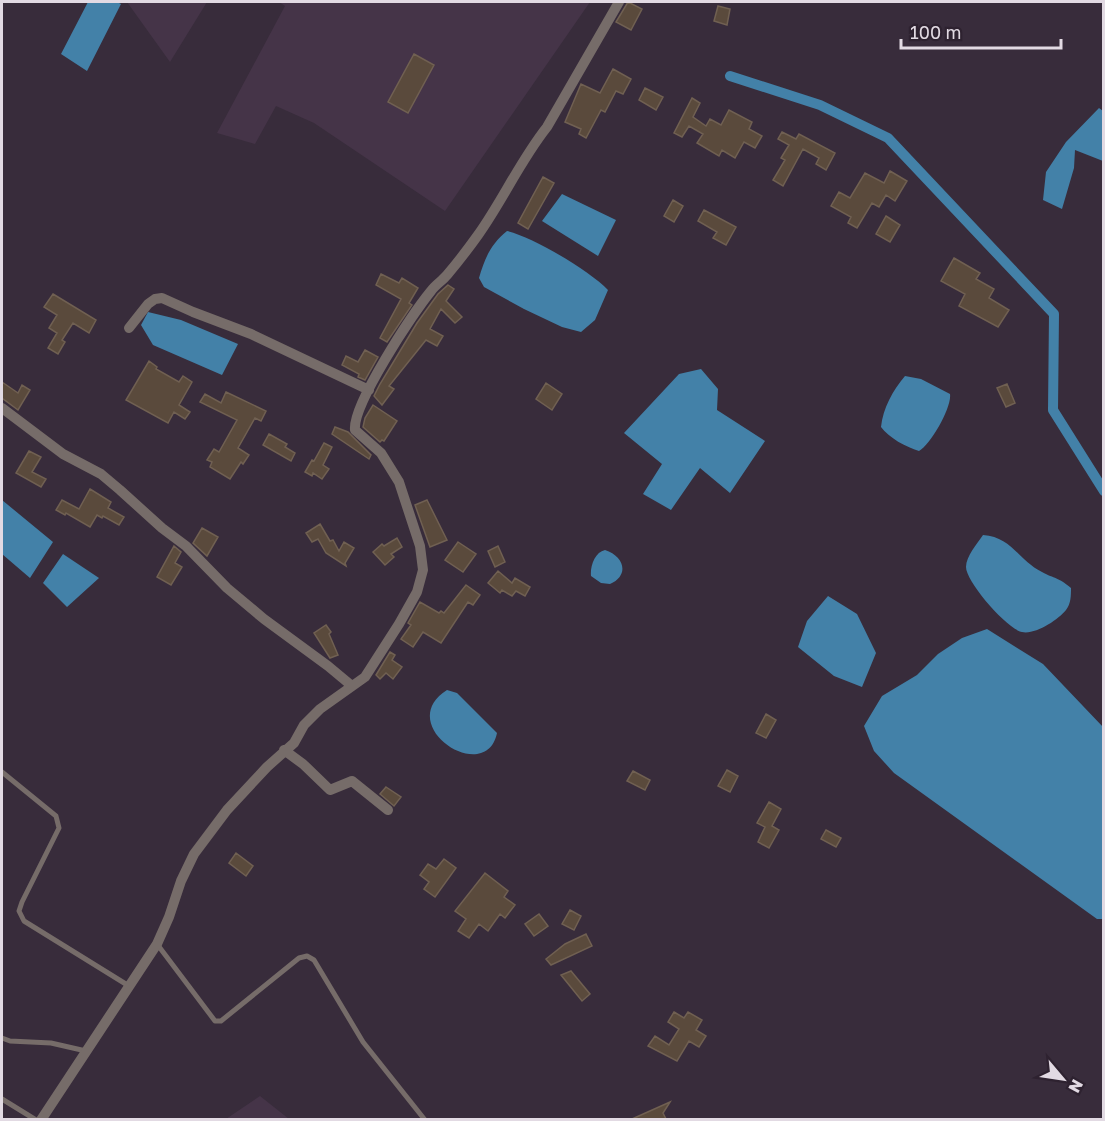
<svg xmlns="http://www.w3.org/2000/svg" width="1105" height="1121" viewBox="0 0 1105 1121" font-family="'Golos Text',sans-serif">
  <rect width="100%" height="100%" fill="#382c3b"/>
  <path fill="#453448" d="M127 2H207L170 62Z
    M279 2H590L445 211 314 123 276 106 255 144 217 133 285 6Z
    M260 1096 289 1119H226Z"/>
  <path fill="#4381a8" d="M88 2H117L121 4 87 71 61 54Z
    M1099 108 1103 111V161L1075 150 1074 168 1062 209 1043 200 1046 172 1066 142Z
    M562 194 616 220 598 256 542 221Z
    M507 231C533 237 590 271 608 290L595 320 581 332 562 327 524 309 484 287 479 278C485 258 490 245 507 231Z
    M148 312 181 320 238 344 222 375 153 345 141 325Z
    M701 369 718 389 717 410 765 441 730 493 700 468 671 510 643 494 662 464 624 433 679 374Z
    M905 376 921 379 950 394C952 407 931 444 919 451 906 447 889 438 881 427 883 408 893 390 905 376Z
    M2 500 53 542 30 578 2 554Z
    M983 535C1012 537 1018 560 1042 572 1055 579 1058 577 1071 588 1071 595 1071 604 1066 610 1058 620 1035 635 1022 632 1007 629 966 582 966 567 966 556 977 544 983 535Z
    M605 550C624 556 630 575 610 584L601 583 591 576C590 566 595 552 605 550Z
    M63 554 99 578 67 607 43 583Z
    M828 596 857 614 876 653 862 687 834 676 798 647 807 621Z
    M987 629 1043 664 1103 727V919H1097L894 773 874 751 864 726 882 696 917 675 938 654 962 638Z
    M447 690 457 693 497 733C486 787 392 725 447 690Z"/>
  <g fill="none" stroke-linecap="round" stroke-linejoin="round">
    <path stroke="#4381a8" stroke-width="10" d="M730 76 820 105 888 138 1054 314 1053 410 1104 491"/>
  </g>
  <path fill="#5a4a3c" stroke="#706052" stroke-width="1.5" d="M628 2 642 9 631 30 616 22Z
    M718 6 730 9 727 25 714 21Z
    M414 54 434 65 408 113 388 102Z
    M613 69 631 79 623 94 616 91 605 112 601 110 586 138 579 134 581 129 565 122 581 84 600 93Z
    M645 88 663 97 656 110 639 100Z
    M692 98 700 103 693 117 706 126 710 119 721 125 729 110 752 122 749 129 762 136 755 148 744 142 735 158 722 150 719 156 697 143 703 134 689 126 682 137 674 133Z
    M782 132 796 139 799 134 835 153 826 170 816 164 819 158 803 149 783 186 773 180 785 160 781 158 789 145 778 139Z
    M890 171 907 181 895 201 886 195 879 207 872 203 857 228 848 223 851 217 831 206 839 192 850 198 865 173 884 183Z
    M543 177 554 183 528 229 518 223Z
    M673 200 683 206 674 222 664 216Z
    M704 210 736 227 726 245 713 238 717 232 698 221Z
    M886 216 900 225 890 242 876 234Z
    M954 258 980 273 976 279 994 289 989 298 1009 310 998 327 959 306 965 294 941 281Z
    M381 274 399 283 402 278 418 288 409 303 412 305 387 342 380 338 401 299 376 285Z
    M448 285 454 289 446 301 462 317 455 323 441 309 430 329 443 336 437 346 426 340 389 386 394 389 382 405 374 396 380 384 417 323 438 294Z
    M53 294 96 320 89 333 73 323 62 340 65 342 58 354 48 348 57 333 49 328 57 315 44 307Z
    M365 350 378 357 365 380 358 377 359 374 342 365 346 356 358 362Z
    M149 361 157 367 156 369 179 382 183 376 192 382 179 405 190 412 185 419 174 412 168 423 126 400Z
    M2 382 18 393 22 385 30 390 18 410 2 398Z
    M546 383 562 394 552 410 536 399Z
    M1007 384 1015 403 1006 407 997 388Z
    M226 392 266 411 261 421 255 418 238 448 249 455 243 464 241 462 230 479 210 467 212 462 207 460 214 449 219 452 237 420 200 402 205 394 221 403Z
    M373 405 397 421 384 441 382 440 380 442 363 427 365 418Z
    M335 427 348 432 371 455 369 459 332 434Z
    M269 434 287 444 285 447 295 453 291 461 263 445Z
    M324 443 332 447 323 465 329 469 322 479 313 473 312 476 305 472 312 460 314 461Z
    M29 451 41 457 32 472 46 479 41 487 16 473Z
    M90 489 111 502 108 508 124 517 119 525 103 516 102 518 97 515 90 527 66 513 65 515 56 510 62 500 79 509Z
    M427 500 447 540 430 547 415 505Z
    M320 524 330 541 333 540 339 551 344 542 354 548 345 563 346 566 326 553 318 539 312 542 306 533Z
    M202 528 218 537 207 556 193 543Z
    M397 538 402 547 391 554 394 557 385 565 373 552 382 544 384 546Z
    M458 542 476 554 463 572 445 560Z
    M174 546 181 552 175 563 182 567 171 585 157 577Z
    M498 546 505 562 495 567 488 551Z
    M498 571 512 583 515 578 530 587 525 596 516 591 512 596 502 590 500 593 488 583Z
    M466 585 480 595 473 605 468 602 441 643 423 632 413 647 401 639 411 625 408 623 420 602 439 613 441 611 444 613Z
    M326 625 331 632 329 634 338 655 330 658 314 633Z
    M390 652 395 655 392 660 402 667 393 679 386 673 380 679 376 675Z
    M766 714 776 720 766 738 756 733Z
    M727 770 738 776 730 792 718 786Z
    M633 771 650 780 645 790 627 781Z
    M386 787 401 797 394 806 380 794Z
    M769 802 781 809 772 826 779 830 769 848 758 842 765 827 757 823Z
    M826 830 841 838 836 847 821 839Z
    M236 853 253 866 246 876 229 863Z
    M444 859 456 868 435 897 424 889 429 882 420 875 428 864 436 869Z
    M485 873 508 891 504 897 515 905 505 918 500 914 488 931 479 924 469 938 458 931 466 919 455 911Z
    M570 910 581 916 574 930 562 924Z
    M539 914 548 926 534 936 525 924Z
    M586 934 592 946 551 965 546 959 565 944Z
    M571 971 590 994 582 1001 561 975Z
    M674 1012 684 1018 688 1012 702 1020 696 1030 706 1036 699 1047 689 1041 677 1061 648 1046 655 1036 669 1045 679 1029 668 1022Z
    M670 1102 663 1113 666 1119H632Z"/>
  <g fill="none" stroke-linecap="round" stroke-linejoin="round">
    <path stroke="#766c69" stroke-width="5" d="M2 772 56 816 59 828 22 902 19 911 24 921 129 986
      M157 944 215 1021H221L299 958 307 956 314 960 363 1042 425 1120
      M2 1038 10 1041 51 1043 86 1051
      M2 1099 36 1120"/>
    <path stroke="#766c69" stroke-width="10" d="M129 328 148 304 155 299 162 298 193 312 251 334 369 390
      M2 408 63 454 101 474 120 490 162 528 186 546 227 588 264 619 328 666 352 686
      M284 750 303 764 330 790 352 781 388 810
      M41 1120 157 944 169 917 181 881 194 854 227 810 267 767 294 743 304 725 320 709 365 677 399 624 417 592 423 570 420 546 399 482 381 453 355 430C352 405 413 313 431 291 435 285 442 281 447 275 458 262 468 249 478 235 503 200 520 161 547 127L619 2"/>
  </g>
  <rect width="1105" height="1121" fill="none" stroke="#e2dae3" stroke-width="6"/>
  <g transform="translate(1063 1079) rotate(119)" stroke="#2e2230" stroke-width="4.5" paint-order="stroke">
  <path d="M0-4.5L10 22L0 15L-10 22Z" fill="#e2dae3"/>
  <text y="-9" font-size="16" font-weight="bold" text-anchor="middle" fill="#e2dae3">N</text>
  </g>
  <path d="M901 39v9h160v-9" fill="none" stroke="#e2dae3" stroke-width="3"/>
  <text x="910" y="39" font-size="18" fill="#e2dae3" stroke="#2e2230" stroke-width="4.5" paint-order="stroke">100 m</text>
</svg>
